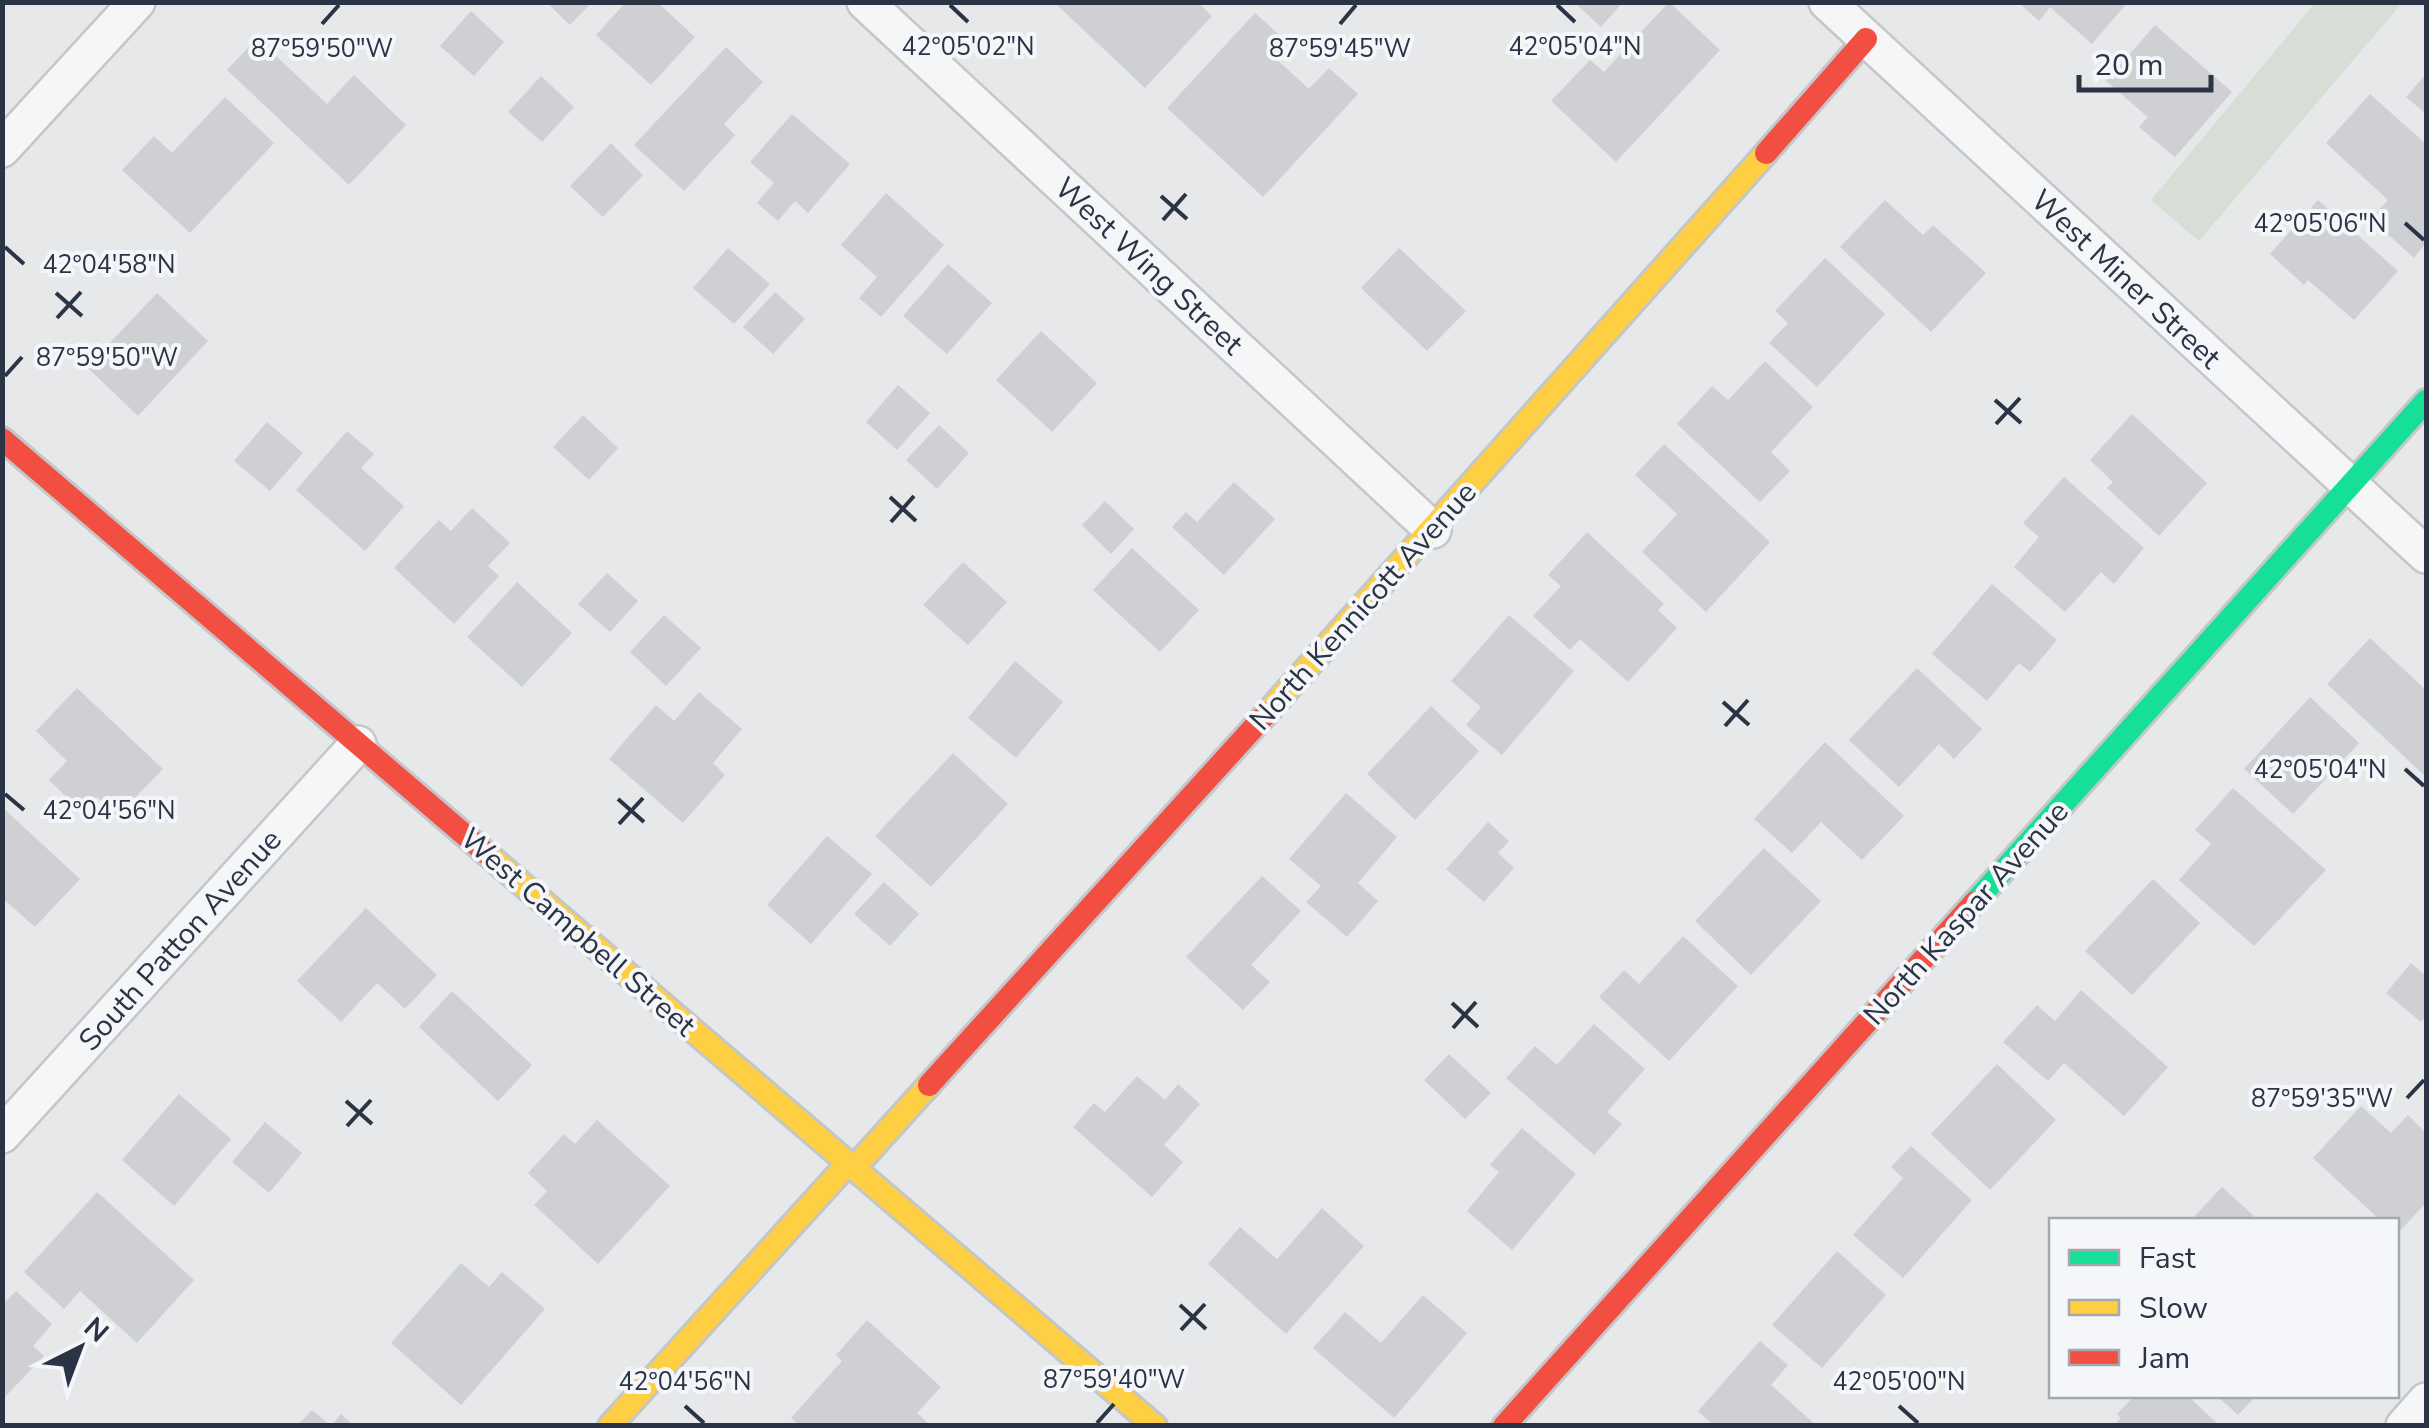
<svg xmlns="http://www.w3.org/2000/svg" width="2429" height="1428" viewBox="0 0 2429 1428" font-family="'Nunito Sans',sans-serif">
  <rect width="100%" height="100%" fill="#e6e8ea"/>
  <path fill="#d6ded6" d="M2315 3H2402L2199 241 2151 200Z"/>
  <path fill="#ced0d3" d="M546 2H592L570 25Z
    M626 2H657L695 37 651 85 596 35Z
    M1054 2H1198L1212 16 1145 88Z
    M1574 2H1623L1601 27Z
    M1669 2 1720 50 1616 162 1551 101 1590 60 1604 72Z
    M2018 2H2128L2092 44 2050 7 2039 21Z
    M471 11 504 42 474 76 440 46Z
    M1255 13 1286 41 1273 56 1309 89 1329 68 1358 94 1263 197 1167 108Z
    M2155 25 2232 92 2175 157 2139 127 2148 117 2106 81Z
    M257 38 327 104 354 75 406 125 349 185 227 70Z
    M726 47 763 82 724 124 735 135 684 191 634 145Z
    M2426 74V114L2406 97Z
    M541 76 574 107 542 142 508 112Z
    M2370 94 2426 144V243L2414 258 2371 219 2388 200 2326 143Z
    M225 97 274 143 190 233 122 170 154 136 172 153Z
    M792 114 850 164 808 213 795 201 778 221 757 203 774 183 750 162Z
    M611 143 643 175 603 217 570 186Z
    M886 193 944 245 881 317 859 298 877 277 841 245Z
    M1885 200 1923 235 1933 225 1986 273 1931 332 1840 247Z
    M2318 200 2398 271 2354 320 2308 280 2304 285 2270 254Z
    M728 248 770 284 734 324 693 288Z
    M1399 248 1466 311 1427 351 1361 288Z
    M1825 258 1885 314 1817 387 1769 343 1788 323 1775 311Z
    M948 264 992 303 947 354 903 316Z
    M775 292 805 319 773 354 743 327Z
    M157 293 208 341 138 416 87 367Z
    M1041 331 1097 383 1052 432 996 380Z
    M1765 361 1813 407 1771 452 1790 471 1760 502 1677 424 1712 386 1728 400Z
    M898 385 930 413 897 450 866 422Z
    M2132 414 2207 483 2159 536 2107 488 2113 482 2090 460Z
    M583 415 618 448 589 480 553 447Z
    M267 422 303 453 270 491 234 461Z
    M939 425 969 453 937 489 906 460Z
    M347 431 374 454 361 468 404 506 365 551 296 490Z
    M1664 444 1770 542 1706 612 1642 552 1677 514 1635 475Z
    M2064 477 2144 548 2114 584 2101 572 2065 612 2014 567 2039 537 2023 523Z
    M1234 482 1275 519 1224 575 1172 527 1186 512 1197 522Z
    M1105 501 1134 529 1111 554 1082 525Z
    M472 508 510 543 488 566 499 576 454 624 394 568 439 520 451 531Z
    M1587 532 1664 604 1658 610 1677 628 1628 682 1580 639 1570 650 1533 616 1561 586 1548 575Z
    M1132 548 1199 610 1160 652 1093 590Z
    M963 562 1007 602 968 645 923 605Z
    M607 573 638 601 610 632 578 604Z
    M517 582 572 633 522 687 467 637Z
    M1992 584 2057 640 2030 672 2019 663 1987 701 1932 654Z
    M664 615 701 648 666 686 630 652Z
    M1509 615 1574 671 1502 755 1466 725 1481 707 1451 681Z
    M2370 638 2426 690V777L2327 684Z
    M1015 661 1063 702 1016 758 968 718Z
    M1917 668 1982 729 1954 759 1939 744 1899 787 1849 740Z
    M77 688 163 769 117 816 97 797 83 813 49 780 67 761 36 731Z
    M699 692 742 729 713 763 725 775 683 823 609 759 656 705 674 721Z
    M2310 697 2359 743 2293 814 2244 769Z
    M1431 706 1479 751 1415 820 1367 774Z
    M1825 742 1904 816 1862 860 1821 822 1792 853 1754 819Z
    M953 753 1008 804 931 887 875 836Z
    M2233 788 2326 870 2254 946 2179 880 2211 844 2195 830Z
    M1346 793 1397 837 1358 883 1378 901 1347 937 1306 902 1321 886 1289 859Z
    M2 807 80 879 35 927 2 898Z
    M1488 822 1509 841 1498 853 1514 868 1484 902 1446 869Z
    M827 836 872 874 811 944 767 905Z
    M1764 848 1821 901 1751 975 1695 921Z
    M1262 876 1301 911 1251 965 1270 982 1243 1010 1186 957Z
    M2153 879 2200 923 2132 995 2085 951Z
    M884 882 919 914 890 946 854 914Z
    M366 908 437 975 405 1009 377 983 341 1022 297 981Z
    M1683 936 1738 986 1669 1061 1599 997 1624 970 1639 984Z
    M2411 963 2426 976V1016L2421 1022 2386 993Z
    M2081 990 2168 1067 2124 1116 2064 1063 2048 1081 2003 1042 2037 1005 2055 1021Z
    M452 991 532 1065 498 1101 419 1027Z
    M1594 1024 1645 1069 1607 1112 1622 1124 1594 1155 1506 1078 1535 1046 1557 1065Z
    M1449 1054 1491 1093 1465 1119 1424 1080Z
    M1997 1064 2056 1120 1990 1190 1931 1134Z
    M1137 1076 1165 1100 1178 1084 1200 1104 1164 1145 1183 1162 1152 1197 1073 1127 1094 1103 1105 1112Z
    M179 1094 231 1139 174 1206 122 1160Z
    M2361 1106 2391 1133 2408 1115 2426 1133V1203L2396 1235V1220H2380L2313 1158Z
    M597 1120 670 1186 598 1264 534 1205 547 1191 528 1173 564 1134 575 1144Z
    M265 1122 302 1153 269 1193 232 1162Z
    M1522 1128 1576 1174 1512 1250 1467 1211 1499 1172 1490 1165Z
    M1911 1146 1972 1200 1903 1278 1853 1235 1903 1178 1891 1167Z
    M2222 1187 2254 1216 2250 1220H2191Z
    M97 1192 194 1280 137 1343 80 1291 64 1309 24 1272Z
    M1322 1208 1364 1246 1286 1334 1208 1264 1240 1227 1277 1259Z
    M1837 1251 1886 1295 1822 1368 1772 1325Z
    M461 1263 489 1287 502 1272 545 1309 461 1405 391 1343Z
    M16 1291 52 1324 33 1346 44 1356 2 1400V1305Z
    M1423 1295 1467 1333 1394 1418 1313 1348 1345 1312 1381 1343Z
    M867 1320 941 1387 917 1413 931 1426H799L791 1418 842 1361 836 1355Z
    M1760 1341 1788 1365 1771 1385 1817 1426H1714L1698 1411Z
    M2134 1396H2188L2220 1426H2113L2121 1418 2117 1414Z
    M2217 1396H2256L2238 1415Z
    M312 1410 331 1426H297Z
    M341 1414 354 1426H331Z"/>
  <g fill="none" stroke-linecap="round" stroke-linejoin="round">
    <g stroke="#c4c6c8" stroke-width="40">
      <path id="street" d="M865 2 1433 530
        M1827 2 2426 555
        M2 149 137 2
        M2 1135 358 744
        M2404 1426 2426 1401"/>
    </g>
    <g stroke="#c4c6c8" stroke-width="28">
      <path id="fast" d="M1974 903 2426 401"/>
    </g>
    <g stroke="#c4c6c8" stroke-width="28">
      <path id="slow" d="M1267 713 1766 153
        M487 854 1155 1426
        M610 1426 844 1168H854L929 1085"/>
    </g>
    <g stroke="#c4c6c8" stroke-width="28">
      <path id="jam" d="M1766 153 1866 39
        M2 439 487 854
        M929 1085 1267 713
        M1504 1426 1974 903"/>
    </g>
    <use href="#street" stroke="#f5f6f7" stroke-width="35"/>
    <use href="#fast" stroke="#16e098" stroke-width="22"/>
    <use href="#slow" stroke="#ffcf43" stroke-width="22"/>
    <use href="#jam" stroke="#f24e42" stroke-width="22"/>
  </g>
  <path fill="none" stroke="#2b3445" stroke-width="4" d="M950 5 968 22M1557 5 1575 22M322 24 339 5M1340 24 1356 5M1161 196 1187 219M1163 220 1186 194M2405 223 2424 240M5 247 24 264M56 293 82 316M57 318 81 292M5 376 22 357M1995 400 2021 423M1996 424 2020 398M890 497 916 521M891 522 914 496M1723 702 1749 725M1725 726 1748 700M2405 769 2424 786M5 794 24 810M618 799 644 822M619 824 643 798M1452 1003 1478 1027M1453 1028 1476 1002M2407 1098 2424 1080M346 1101 372 1124M347 1126 371 1100M1180 1305 1206 1329M1181 1330 1205 1304M685 1406 704 1423M1899 1406 1918 1423M1097 1423 1114 1404"/>
  <g text-anchor="middle" stroke-width="8" stroke-linejoin="round" paint-order="stroke">
    <g font-size="30" fill="#2b3445" stroke="#f4f6f9">
      <text transform="translate(1149 266) rotate(43)" y="10">West Wing Street</text>
      <text transform="translate(2126 279) rotate(43)" y="10">West Miner Street</text>
      <text transform="translate(1363 606) rotate(-48)" y="10">North Kennicott Avenue</text>
      <text transform="translate(1966 913) rotate(-48)" y="10">North Kaspar Avenue</text>
      <text transform="translate(578 932) rotate(41)" y="10">West Campbell Street</text>
      <text transform="translate(180 940) rotate(-48)" y="10">South Patton Avenue</text>
    </g>
  </g>
  <g font-size="25" text-anchor="middle" fill="#2b3445" stroke="#f4f6f9" stroke-width="8" stroke-linejoin="round" paint-order="stroke">
    <text x="1575" y="55">42°05'04"N</text>
    <text x="968" y="55">42°05'02"N</text>
    <text x="322" y="57">87°59'50"W</text>
    <text x="1340" y="57">87°59'45"W</text>
    <text x="2320" y="232">42°05'06"N</text>
    <text x="109" y="273">42°04'58"N</text>
    <text x="107" y="366">87°59'50"W</text>
    <text x="2320" y="778">42°05'04"N</text>
    <text x="109" y="819">42°04'56"N</text>
    <text x="2322" y="1107">87°59'35"W</text>
    <text x="1114" y="1388">87°59'40"W</text>
    <text x="685" y="1390">42°04'56"N</text>
    <text x="1899" y="1390">42°05'00"N</text>
  </g>
  <rect width="2429" height="1428" fill="none" stroke="#2b3445" stroke-width="10"/>
  <rect x="2049" y="1218" width="350" height="180" fill="#f4f6f9" stroke="#a4a8b1" stroke-width="2.5"/>
  <rect x="2069" y="1250" width="50" height="15" fill="#16e098" stroke="#a4a8b1" stroke-width="2.5"/>
  <text x="2139" y="1268" font-size="30" fill="#2b3445">Fast</text>
  <rect x="2069" y="1300" width="50" height="15" fill="#ffcf43" stroke="#a4a8b1" stroke-width="2.5"/>
  <text x="2139" y="1318" font-size="30" fill="#2b3445">Slow</text>
  <rect x="2069" y="1350" width="50" height="15" fill="#f24e42" stroke="#a4a8b1" stroke-width="2.5"/>
  <text x="2139" y="1368" font-size="30" fill="#2b3445">Jam</text>
  <g transform="translate(80 1348) rotate(42)" stroke="#f4f6f9" stroke-width="8" paint-order="stroke">
  <path d="M0-8L18 38L0 25L-18 38Z" fill="#2b3445"/>
  <text y="-15" font-size="28" font-weight="bold" text-anchor="middle" fill="#2b3445">N</text>
  </g>
  <path d="M2079 75v15h132v-15" fill="none" stroke="#2b3445" stroke-width="5"/>
  <text x="2094" y="75" font-size="30" fill="#2b3445" stroke="#f4f6f9" stroke-width="8" paint-order="stroke">20 m</text>
</svg>
